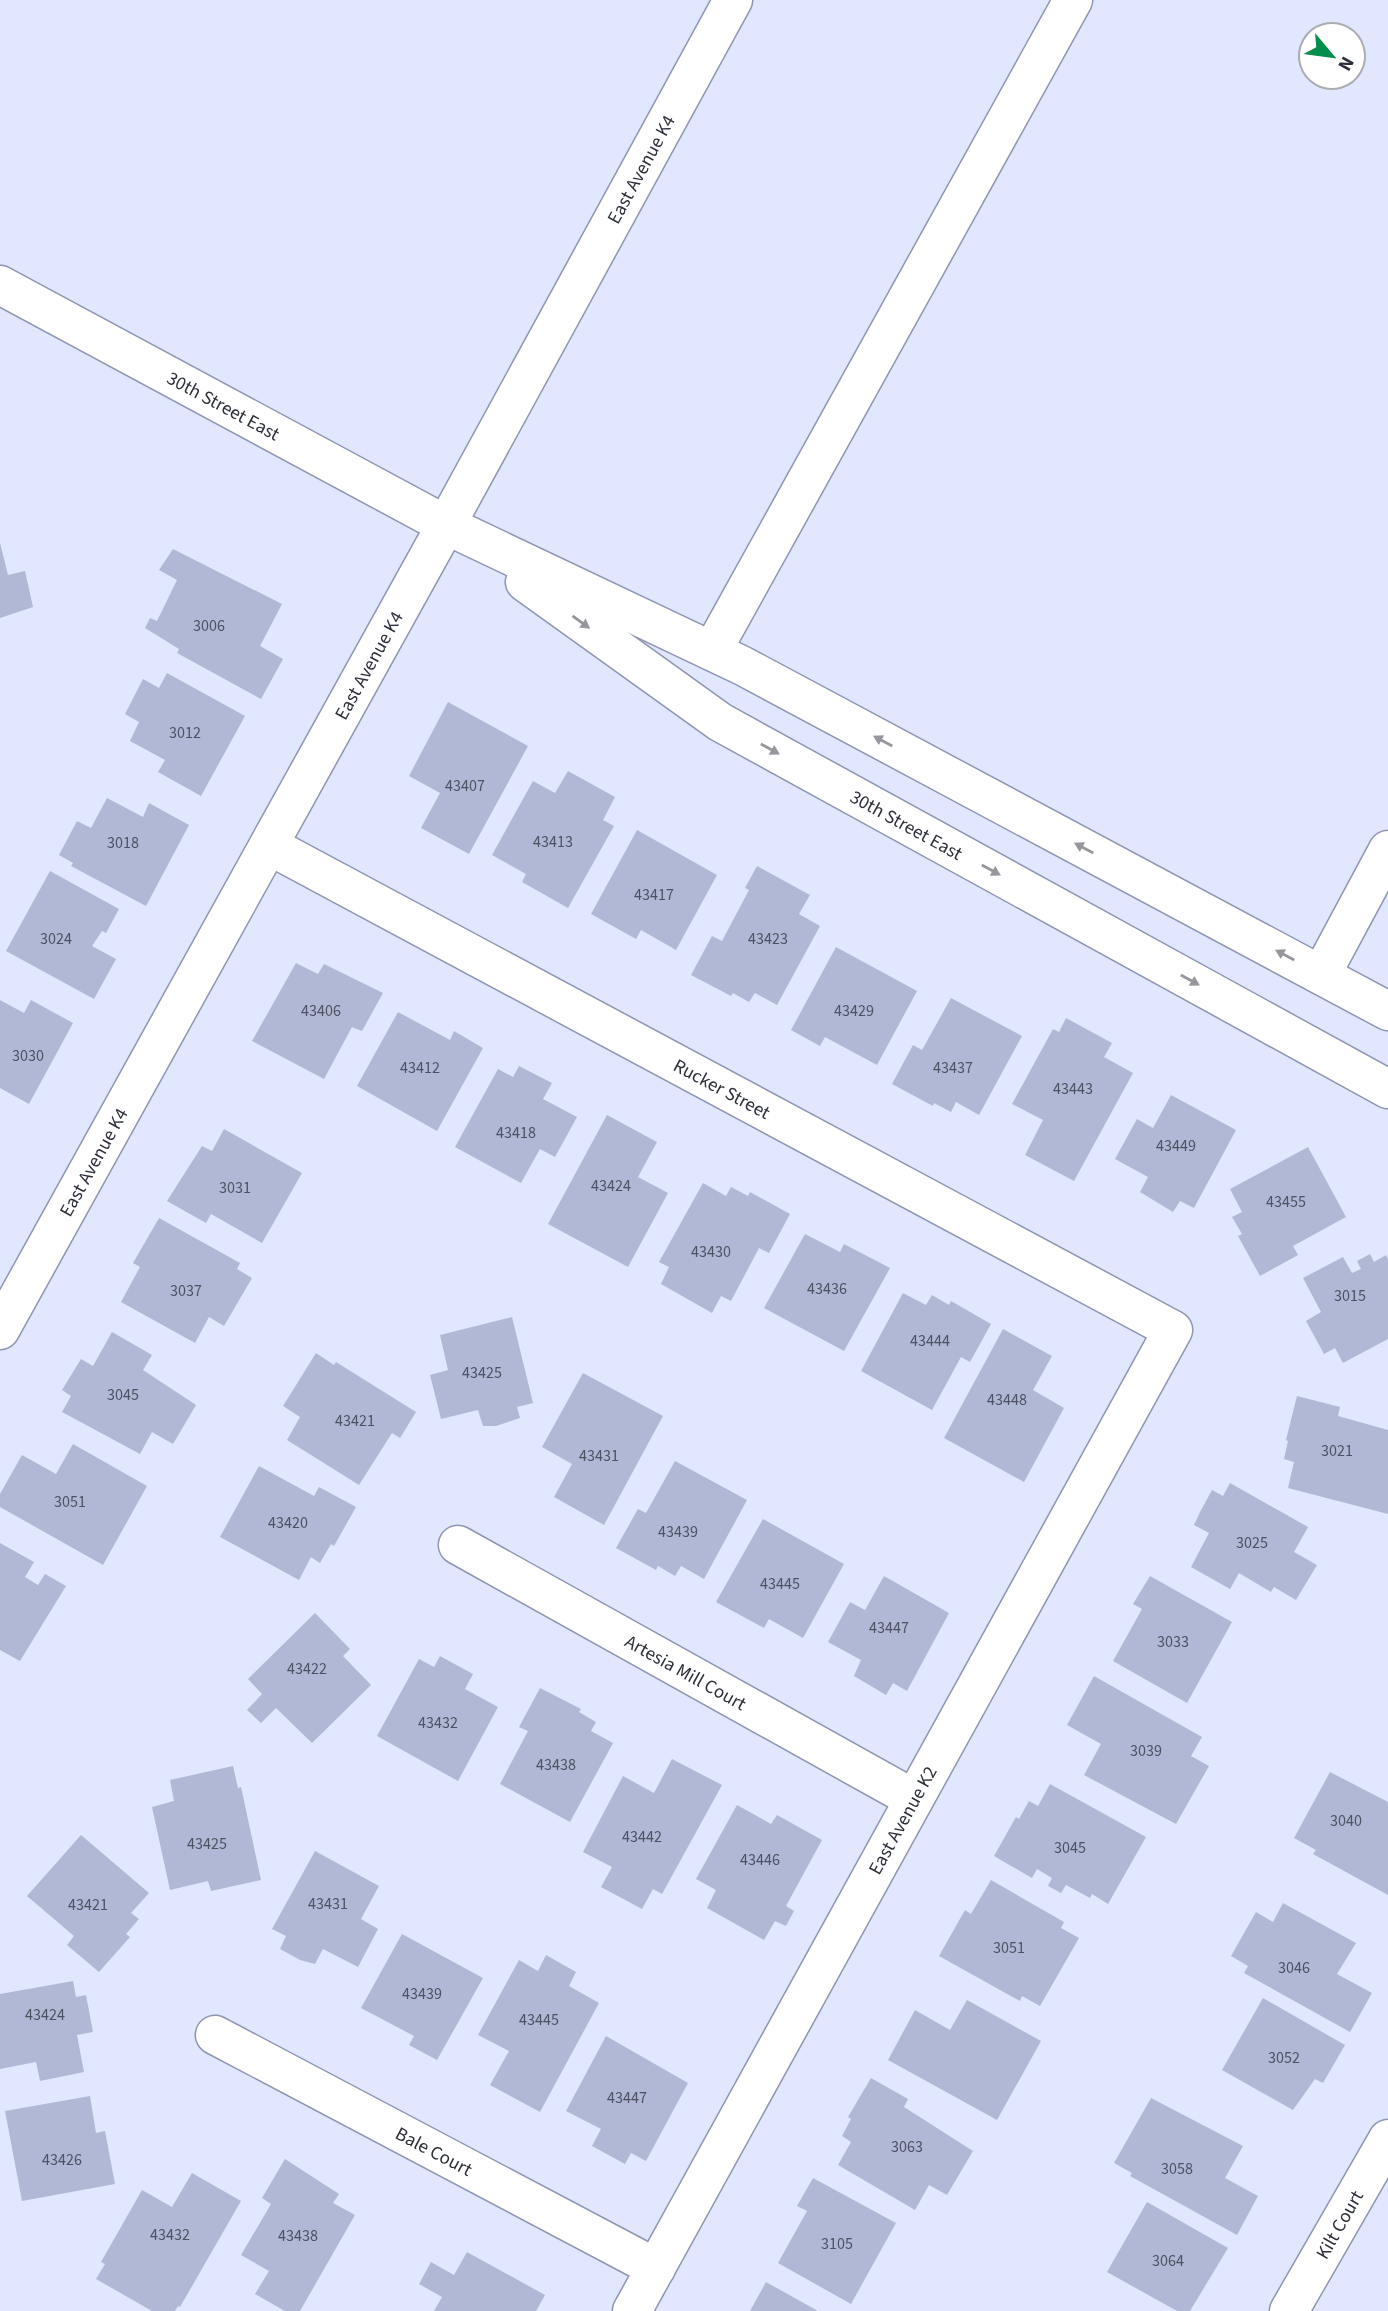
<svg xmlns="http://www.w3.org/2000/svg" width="1388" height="2311" viewBox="0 0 1388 2311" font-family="'Source Sans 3',sans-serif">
  <rect width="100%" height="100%" fill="#e0e7ff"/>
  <path fill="#b0b8d5" d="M0 543 8 575 25 571 33 607 0 618Z
    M173 549 282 604 260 646 283 659 261 699 177 653 179 649 145 628 150 618 157 621 177 580 159 570Z
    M167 673 245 716 201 796 158 772 165 760 130 741 139 722 125 714 143 679 159 688Z
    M448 702 528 746 469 854 421 828 440 793 409 776Z
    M568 771 615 797 603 820 614 826 568 908 522 882 526 874 492 855 533 781 555 793Z
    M107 798 143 817 149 803 189 825 146 906 71 866 73 863 59 855 77 821 91 828Z
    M637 830 717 875 676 950 641 930 636 939 591 914Z
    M757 866 810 895 799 914 820 926 777 1005 755 993 749 1002 733 993 731 996 691 975 712 936 722 941 749 890 745 888Z
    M50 871 119 909 106 933 102 931 92 946 116 959 94 999 6 951Z
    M836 947 917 991 877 1065 825 1037 820 1046 791 1030Z
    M296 963 318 974 324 964 383 993 362 1031 352 1027 324 1079 252 1041Z
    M951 998 1022 1036 979 1115 956 1102 951 1112 934 1103 933 1106 892 1084 913 1045 922 1050Z
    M0 1000 24 1013 31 1000 73 1023 29 1104 0 1088Z
    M398 1012 450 1040 454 1031 483 1048 437 1131 357 1086Z
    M1066 1018 1112 1043 1104 1057 1133 1073 1074 1181 1025 1155 1043 1120 1012 1104 1053 1029 1059 1032Z
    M519 1066 552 1083 543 1099 577 1117 555 1157 540 1149 521 1183 455 1147 498 1069 513 1077Z
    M1171 1095 1236 1130 1194 1208 1180 1201 1173 1212 1140 1192 1148 1177 1115 1159 1137 1119 1153 1128Z
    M607 1115 657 1142 638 1177 668 1193 628 1267 548 1224Z
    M224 1129 302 1173 262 1243 211 1214 206 1223 167 1201 202 1146 212 1151Z
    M1308 1147 1346 1217 1293 1246 1298 1255 1260 1276 1238 1236 1242 1234 1232 1217 1242 1212 1230 1189Z
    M703 1183 726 1196 731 1187 748 1196 750 1192 790 1214 769 1253 759 1248 731 1301 721 1296 712 1313 661 1284 669 1267 659 1262Z
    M159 1218 240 1263 237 1269 252 1278 224 1326 209 1317 195 1343 121 1302 140 1267 133 1263Z
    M805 1234 840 1252 844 1244 890 1268 844 1351 764 1308Z
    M1370 1254 1374 1262 1386 1255 1388 1259V1339L1343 1363 1335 1348 1324 1354 1306 1321 1321 1312 1303 1278 1343 1257 1352 1273 1361 1269 1357 1261Z
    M903 1293 926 1305 932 1295 949 1305 951 1301 991 1324 970 1362 961 1357 932 1410 861 1371Z
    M512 1317 533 1403 517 1407 520 1418 496 1426H483L478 1410 441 1419 430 1375 448 1370 440 1335Z
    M1003 1329 1052 1356 1033 1390 1064 1408 1024 1482 944 1438Z
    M112 1332 152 1355 143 1370 196 1405 173 1444 152 1432 140 1454 62 1412 71 1396 62 1390 81 1359 93 1366Z
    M316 1353 334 1365 336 1362 416 1412 400 1438 392 1433 359 1485 287 1440 300 1417 283 1406Z
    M583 1373 663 1416 604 1525 554 1497 572 1464 542 1447Z
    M1297 1396 1340 1407 1338 1416 1388 1430V1514L1288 1488 1294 1462 1284 1459 1288 1441 1286 1440Z
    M73 1444 147 1486 103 1565 0 1507V1494L22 1455 56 1474Z
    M675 1461 747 1500 704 1579 681 1566 675 1576 658 1566 656 1570 616 1548 638 1509 646 1513Z
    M259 1466 314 1496 319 1487 356 1507 334 1546 331 1544 320 1563 311 1557 299 1580 220 1537Z
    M1230 1483 1308 1527 1294 1552 1317 1565 1296 1600 1274 1587 1271 1592 1239 1573 1230 1589 1191 1567 1209 1533 1194 1525 1200 1512 1212 1490 1223 1496Z
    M763 1519 844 1564 803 1638 769 1619 764 1628 716 1602Z
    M0 1543 34 1562 25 1577 38 1585 45 1574 66 1586 20 1661 0 1650Z
    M884 1576 949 1613 907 1691 893 1683 886 1695 854 1676 861 1660 828 1642 850 1602 865 1610Z
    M1150 1576 1232 1622 1187 1703 1113 1661 1142 1609 1133 1604Z
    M315 1613 350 1649 343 1656 371 1685 312 1743 276 1708 261 1723 247 1710 262 1694 248 1679Z
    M440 1656 473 1674 465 1689 498 1707 458 1781 377 1736 419 1659 434 1667Z
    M1094 1676 1202 1737 1191 1756 1209 1766 1176 1824 1084 1775 1101 1744 1067 1725Z
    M540 1688 581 1709 579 1712 596 1722 591 1731 613 1743 570 1822 500 1784 528 1731 519 1727Z
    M672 1759 722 1785 662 1894 653 1889 642 1909 601 1887 612 1867 583 1852 623 1776 654 1793Z
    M233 1766 238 1788 241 1787 261 1880 211 1891 208 1881 170 1890 152 1807 174 1801 170 1780Z
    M1330 1772 1388 1802V1895L1313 1854 1316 1850 1294 1838Z
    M1050 1784 1146 1837 1108 1904 1092 1894 1090 1898 1066 1885 1061 1893 1048 1886 1052 1878 1037 1869 1032 1878 994 1856 1016 1817 1019 1819 1029 1801 1038 1806Z
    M737 1805 771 1824 777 1815 822 1840 786 1906 794 1911 786 1926 775 1921 764 1940 707 1908 716 1890 696 1879Z
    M81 1835 149 1893 131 1913 139 1919 126 1934 130 1937 99 1972 67 1945 74 1936 27 1896Z
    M315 1851 379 1886 361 1919 378 1929 358 1967 323 1949 315 1964 300 1960 280 1949 286 1936 272 1929Z
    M991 1880 1064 1922 1061 1928 1079 1938 1040 2006 1022 1996 1020 2001 939 1956 965 1910 971 1914Z
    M1283 1903 1356 1943 1337 1974 1372 1993 1350 2032 1244 1973 1248 1966 1231 1956 1256 1912 1273 1922Z
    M402 1934 483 1978 437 2060 409 2045 414 2036 361 2008Z
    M546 1955 576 1972 569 1986 599 2003 540 2112 490 2085 509 2051 478 2035 519 1960 538 1971Z
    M73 1981 76 1997 86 1995 93 2032 77 2035 84 2072 40 2081 36 2062 0 2069V1994Z
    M1263 1998 1345 2045 1323 2083 1315 2079 1293 2110 1222 2070Z
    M967 2000 1041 2041 997 2120 888 2060 915 2010 950 2030Z
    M606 2036 688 2083 646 2161 631 2153 625 2164 592 2146 601 2129 566 2111Z
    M871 2078 908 2099 904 2107 973 2151 947 2195 929 2185 915 2210 838 2165 851 2142 842 2136 851 2119 848 2117Z
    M90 2096 96 2133 105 2131 115 2184 22 2201 5 2111Z
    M1151 2098 1243 2146 1225 2178 1258 2196 1237 2235 1130 2176 1132 2173 1114 2163Z
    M285 2159 339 2194 333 2203 355 2215 300 2311H285L255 2294 269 2271 241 2255 271 2204 262 2198Z
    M192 2173 241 2201 180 2307 178 2306 175 2311H152L96 2279 105 2264 101 2262 142 2190 172 2207Z
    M813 2178 896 2223 851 2304 778 2263 807 2211 797 2206Z
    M1147 2202 1228 2248 1190 2311H1177L1107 2272Z
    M467 2252 545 2295 536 2311H434L442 2297 419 2284 431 2262 454 2275Z
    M766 2282 818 2311H750Z"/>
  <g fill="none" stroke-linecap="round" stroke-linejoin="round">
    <g stroke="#8e95b1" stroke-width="41">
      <g id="minor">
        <path d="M712 651 1073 0"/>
        <path id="s1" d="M270 846 1173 1330 632 2311"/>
        <path d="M1321 975 1388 850"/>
        <path id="s2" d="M0 1330 446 525 733 0"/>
        <path id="s3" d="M458 1545 914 1799"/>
        <path id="s4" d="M215 2035 656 2268"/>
        <path id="s5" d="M1289 2311 1388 2139"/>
      </g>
    </g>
    <g stroke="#8e95b1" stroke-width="41">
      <g id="major">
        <path id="s6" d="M0 285 446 525 743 666 1388 1011"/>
        <path id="s7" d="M525 582 720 722 1388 1089"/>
      </g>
    </g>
    <use href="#minor" stroke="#fff" stroke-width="38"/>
    <use href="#major" stroke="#fff" stroke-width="38"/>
  </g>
  <defs><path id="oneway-solid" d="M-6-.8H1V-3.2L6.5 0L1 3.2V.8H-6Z" transform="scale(1.75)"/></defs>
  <g fill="#96979c">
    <use href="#oneway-solid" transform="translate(581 622) rotate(36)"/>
    <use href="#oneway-solid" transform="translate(883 741) rotate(-152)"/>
    <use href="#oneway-solid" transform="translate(770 749) rotate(29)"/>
    <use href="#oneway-solid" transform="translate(1084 848) rotate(-152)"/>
    <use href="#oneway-solid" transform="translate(991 870) rotate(29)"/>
    <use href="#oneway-solid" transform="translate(1285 955) rotate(-152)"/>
    <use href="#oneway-solid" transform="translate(1190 980) rotate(29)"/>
  </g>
  <g text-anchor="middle" stroke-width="5" stroke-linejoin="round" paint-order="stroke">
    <g font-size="16" fill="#4d5161">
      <text x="209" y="631">3006</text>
      <text x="185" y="738">3012</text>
      <text x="465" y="791">43407</text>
      <text x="553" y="847">43413</text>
      <text x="123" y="848">3018</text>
      <text x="654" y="900">43417</text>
      <text x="56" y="944">3024</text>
      <text x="768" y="944">43423</text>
      <text x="321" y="1016">43406</text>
      <text x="854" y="1016">43429</text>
      <text x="28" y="1061">3030</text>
      <text x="420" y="1073">43412</text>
      <text x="953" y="1073">43437</text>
      <text x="1073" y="1094">43443</text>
      <text x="516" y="1138">43418</text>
      <text x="1176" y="1151">43449</text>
      <text x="611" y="1191">43424</text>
      <text x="235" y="1193">3031</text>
      <text x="1286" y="1207">43455</text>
      <text x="711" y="1257">43430</text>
      <text x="827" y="1294">43436</text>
      <text x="186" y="1296">3037</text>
      <text x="1350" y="1301">3015</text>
      <text x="930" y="1346">43444</text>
      <text x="482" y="1378">43425</text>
      <text x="123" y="1400">3045</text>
      <text x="1007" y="1405">43448</text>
      <text x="355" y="1426">43421</text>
      <text x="1337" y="1456">3021</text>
      <text x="599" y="1461">43431</text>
      <text x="70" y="1507">3051</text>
      <text x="288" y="1528">43420</text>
      <text x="678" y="1537">43439</text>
      <text x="1252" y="1548">3025</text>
      <text x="780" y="1589">43445</text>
      <text x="889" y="1633">43447</text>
      <text x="1173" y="1647">3033</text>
      <text x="307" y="1674">43422</text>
      <text x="438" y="1728">43432</text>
      <text x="1146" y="1756">3039</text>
      <text x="556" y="1770">43438</text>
      <text x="1346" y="1826">3040</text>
      <text x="642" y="1842">43442</text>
      <text x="207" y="1849">43425</text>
      <text x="1070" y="1853">3045</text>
      <text x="760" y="1865">43446</text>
      <text x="328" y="1909">43431</text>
      <text x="88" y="1910">43421</text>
      <text x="1009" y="1953">3051</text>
      <text x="1294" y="1973">3046</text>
      <text x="422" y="1999">43439</text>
      <text x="45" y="2020">43424</text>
      <text x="539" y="2025">43445</text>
      <text x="1284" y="2063">3052</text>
      <text x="627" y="2103">43447</text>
      <text x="907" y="2152">3063</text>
      <text x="62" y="2165">43426</text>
      <text x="1177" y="2174">3058</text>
      <text x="170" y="2240">43432</text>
      <text x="298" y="2241">43438</text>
      <text x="837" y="2249">3105</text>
      <text x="1168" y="2266">3064</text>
    </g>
    <g font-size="19" fill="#2c2f3a" stroke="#fff">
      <text dy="7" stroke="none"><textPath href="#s2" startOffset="1326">East Avenue K4</textPath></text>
      <text dy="7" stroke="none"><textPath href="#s6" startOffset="254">30th Street East</textPath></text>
      <text dy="7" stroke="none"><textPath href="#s2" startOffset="760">East Avenue K4</textPath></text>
      <text dy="7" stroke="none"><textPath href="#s7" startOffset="453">30th Street East</textPath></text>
      <text dy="7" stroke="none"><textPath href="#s1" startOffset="513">Rucker Street</textPath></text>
      <text dy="7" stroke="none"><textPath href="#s2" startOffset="192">East Avenue K4</textPath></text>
      <text dy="7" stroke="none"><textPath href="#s3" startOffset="261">Artesia Mill Court</textPath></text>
      <text transform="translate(902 1820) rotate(-61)" y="7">East Avenue K2</text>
      <text dy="7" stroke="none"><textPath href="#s4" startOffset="248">Bale Court</textPath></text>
      <text dy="7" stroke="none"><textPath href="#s5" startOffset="100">Kilt Court</textPath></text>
    </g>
  </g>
  <g transform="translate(1332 56) rotate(119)"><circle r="33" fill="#ffffff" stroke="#abacb0" stroke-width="2"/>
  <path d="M0-5L12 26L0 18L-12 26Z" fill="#048e4c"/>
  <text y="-10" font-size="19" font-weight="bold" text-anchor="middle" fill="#2c2f3a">N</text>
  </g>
</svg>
